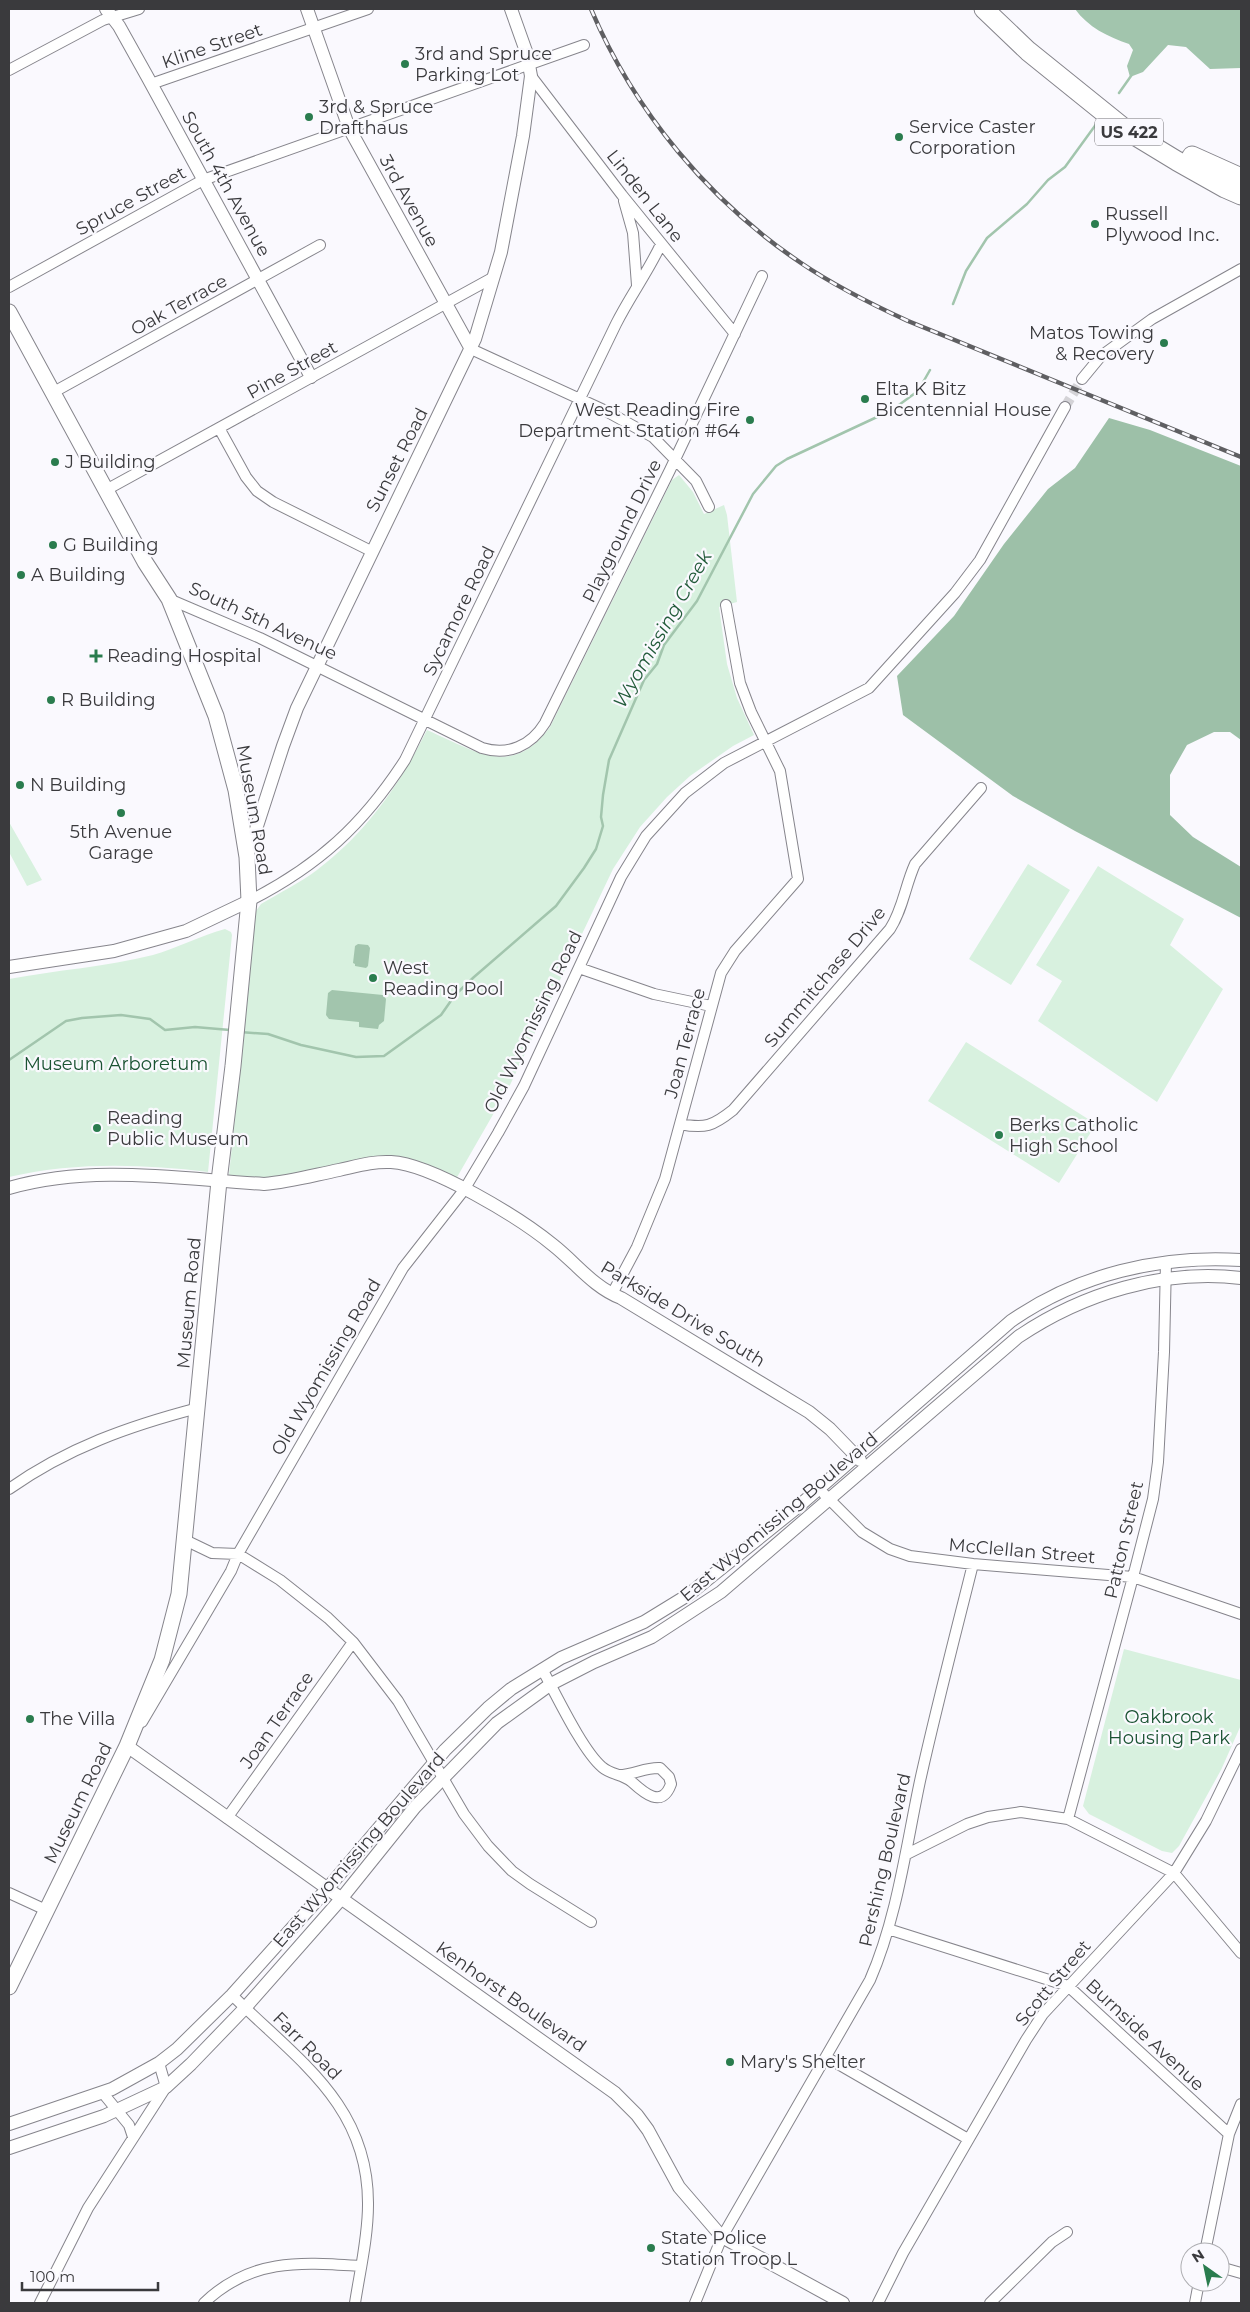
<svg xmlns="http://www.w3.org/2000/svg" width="1250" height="2312" viewBox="0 0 1250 2312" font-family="Montserrat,sans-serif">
  <rect width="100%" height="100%" fill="#faf9fe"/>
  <path fill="#d8f1df" d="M679 475 693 492 704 514 724 505 727 515 737 602 719 607 727 664 737 698 754 735 733 746 690 776 667 797 640 827 613 869 510 1085 456 1179 417 1161 389 1156 283 1180 229 1175 256 911 261 904C279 893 300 883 317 870 366 833 400 784 427 730 475 751 512 779 550 727L672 480Z
    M9 822 42 880 27 886 9 852Z
    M1028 864 1070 890 1011 985 969 959Z
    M1098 866 1184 919 1170 945 1223 989 1157 1102 1038 1021 1062 981 1036 965Z
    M225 929 231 932 232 935 208 1172C141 1164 75 1162 9 1177V979C56 970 106 967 153 955 177 948 200 936 225 929Z
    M966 1042 1096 1124 1059 1183 928 1101Z
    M1124 1649 1241 1680V1725L1221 1770 1179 1846 1172 1853 1162 1851 1089 1814 1083 1806Z"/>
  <path fill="#9dc0a8" d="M1109 418 1150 430 1241 466V740L1230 732H1214L1187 745 1170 775V815L1193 837 1241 867V918L1075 831 1013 796 903 715 897 676 954 616 1004 544 1048 489 1075 468Z"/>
  <path fill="#a2c5ad" d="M1075 9H1241V68L1210 69 1186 47 1168 45 1143 72 1130 77 1127 66 1133 50 1129 44C1108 37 1088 27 1075 9Z
    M358 944 368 945 370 948 368 966 366 968 355 966V964L353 963 355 946Z
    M332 990 383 995 386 999 384 1021 379 1025 378 1029 359 1027V1022L329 1019 326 1015 328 993Z"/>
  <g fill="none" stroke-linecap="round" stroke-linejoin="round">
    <path stroke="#a2c5ad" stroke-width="2.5" d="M1119 93 1131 76
      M953 304 966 271 987 238 1027 204 1048 180 1065 167 1097 123
      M240 1032 268 1034 301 1045 356 1057 384 1056 441 1015 455 995 474 977 556 906 584 868 596 849 603 826 601 817 603 795 609 760 644 680 657 664 664 645 697 601 753 494 776 466 787 459 892 410 918 391 930 370
      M9 1060 66 1021 82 1018 121 1015 150 1019 165 1030 195 1027 230 1030"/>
    <path stroke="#d4d3d7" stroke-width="10" stroke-dasharray="10 5" stroke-linecap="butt" d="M1065 407 1082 379"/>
    <g stroke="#86858c" stroke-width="12">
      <path id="minor" d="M9 70 103 20 139 9
        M531 76 622 195 735 334
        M151 84 368 9
        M624 201 633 233 637 285
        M9 287 203 180 584 45
        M471 349 606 411 653 437 696 481 709 507
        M1082 379 1101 356 1152 319 1241 269
        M52 393 320 245
        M219 428 246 477 257 491 273 502 371 551
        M106 490 494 277
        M169 599 260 638 482 748C508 756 531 746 545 723L670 470 762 276
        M249 901C318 866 363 825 405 760L616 324C630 296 648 272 661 244
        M579 968 654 994 711 1006
        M680 1124C705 1129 713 1126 733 1110L890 929C903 909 905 886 915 864L981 788
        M612 1294 637 1247 665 1179 721 973 735 951 798 879 780 771 751 712 740 683 726 605
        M9 1489C67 1448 129 1426 198 1408
        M824 1494 862 1532 890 1549 910 1556 973 1564 1133 1577 1241 1614
        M185 1540 212 1553 238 1554 280 1580 328 1618 353 1642 398 1701 464 1814 488 1846 512 1871 530 1884 591 1922
        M542 1669C556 1694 582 1750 602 1767 611 1775 623 1774 632 1782 644 1793 662 1809 671 1784L669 1777 660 1768C646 1767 633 1775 619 1775
        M142 1722 231 1571 238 1554 403 1268 464 1190 498 1133 524 1086 621 877 646 836 685 793 724 763 869 688 955 593 980 560 1065 407
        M227 1818 353 1642
        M1068 1819 1133 1577 1153 1499 1158 1462 1164 1352 1166 1262
        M907 1854 967 1824 988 1817 1021 1812 1068 1819 1174 1873 1241 1953
        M9 1893 46 1910
        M888 1929 1068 1986 1229 2134
        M232 1995C296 2059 369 2104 368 2205 368 2237 360 2271 355 2303
        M826 2057 968 2139
        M102 2092 129 2125 133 2137
        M1205 2252 1229 2134 1241 2104
        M1220 2267 1241 2273
        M40 2303 88 2208 166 2087 159 2063
        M204 2303C251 2258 300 2262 360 2266
        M695 2303 722 2237 870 1980C897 1918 906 1847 920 1781 936 1709 955 1636 973 1564
        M878 2303 903 2253 1026 2040 1043 2014 1174 1873 1206 1821 1241 1749
        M990 2303 1052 2242 1067 2232
        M1195 2303 1199 2282"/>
    </g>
    <g stroke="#86858c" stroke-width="14">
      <path id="tertiary" d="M106 9 119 26 148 78 311 377
        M307 9 349 128 471 349
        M247 857 283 746 297 708 475 339 501 252 523 136 531 76 527 54 511 9
        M9 967 114 951 186 931 249 901
        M9 1188C93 1164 179 1179 264 1184 290 1182 314 1175 339 1170 357 1166 373 1161 391 1162 432 1164 520 1218 553 1245 576 1263 593 1287 621 1298L809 1412 830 1429 860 1460
        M127 1746 615 2093 637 2115 648 2130 679 2187 722 2237 843 2303
        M9 2124 112 2089 159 2063 177 2049 232 1995 327 1889 445 1750 488 1708 511 1689 561 1658 644 1622 688 1595 800 1505 1011 1321C1079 1274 1159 1255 1241 1260
        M9 2148 104 2116 166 2087 191 2064 245 2008 341 1899 415 1807 497 1723 551 1684 594 1662 652 1637 721 1592 1018 1337C1083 1293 1163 1269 1241 1278"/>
    </g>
    <g stroke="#86858c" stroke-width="17">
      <path id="secondary" d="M9 312 145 562 169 599 216 716 236 790 247 857 249 901 233 1066 219 1181 179 1594 162 1660 127 1746 9 1987"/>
    </g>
    <g stroke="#86858c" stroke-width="21">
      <path id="motorway" d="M984 9 1028 51 1126 130 1177 161 1225 188 1241 195
        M1192 156 1241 178"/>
    </g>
    <use href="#minor" stroke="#fff" stroke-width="10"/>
    <use href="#tertiary" stroke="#fff" stroke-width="12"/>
    <use href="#secondary" stroke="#fff" stroke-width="15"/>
    <use href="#motorway" stroke="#fff" stroke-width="19"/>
    <g stroke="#5f5f62" stroke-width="4.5">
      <path id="rail" d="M591 9C634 111 709 201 801 263 835 286 871 304 908 321L1241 457"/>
    </g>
    <use href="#rail" stroke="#faf9fe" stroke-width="2.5" stroke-dasharray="8" stroke-linecap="butt"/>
  </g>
  <g fill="#2a7c4e" stroke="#faf9fe" stroke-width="2">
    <circle cx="405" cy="64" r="5"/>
    <circle cx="309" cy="117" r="5"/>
    <circle cx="899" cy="137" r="5"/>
    <circle cx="1095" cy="224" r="5"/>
    <circle cx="1164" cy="343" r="5"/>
    <circle cx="865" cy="399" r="5"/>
    <circle cx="750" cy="420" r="5"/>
    <circle cx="55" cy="462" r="5"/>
    <circle cx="53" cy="545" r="5"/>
    <circle cx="21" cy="575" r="5"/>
    <path d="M93.5 648.5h5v5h5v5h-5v5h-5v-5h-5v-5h5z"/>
    <circle cx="51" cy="700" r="5"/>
    <circle cx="20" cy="785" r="5"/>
    <circle cx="121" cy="813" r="5"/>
    <circle cx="373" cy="978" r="5"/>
    <circle cx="97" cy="1128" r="5"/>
    <circle cx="999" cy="1135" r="5"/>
    <circle cx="30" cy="1719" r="5"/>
    <circle cx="730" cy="2062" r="5"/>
    <circle cx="651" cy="2248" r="5"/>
  </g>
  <g text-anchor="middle" stroke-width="4.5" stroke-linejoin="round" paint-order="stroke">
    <rect fill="#faf9fe" stroke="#747377" stroke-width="1" x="1095" y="118.5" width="68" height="27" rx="4"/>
    <g font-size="16" font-weight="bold" fill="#3a3a3d">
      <text x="1129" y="138">US 422</text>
    </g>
    <g font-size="18" fill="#3a3a3d" stroke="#faf9fe">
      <text transform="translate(212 46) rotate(-19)" y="6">Kline Street</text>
      <text transform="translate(226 184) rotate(61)" y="6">South 4th Avenue</text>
      <text transform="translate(645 196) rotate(52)" y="6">Linden Lane</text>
      <text transform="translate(131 201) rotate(-29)" y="6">Spruce Street</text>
      <text transform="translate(409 201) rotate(61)" y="6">3rd Avenue</text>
      <text transform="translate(179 305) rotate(-29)" y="6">Oak Terrace</text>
      <text transform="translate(292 370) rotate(-29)" y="6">Pine Street</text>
      <text transform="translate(397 460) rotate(-63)" y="6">Sunset Road</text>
      <text transform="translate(622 531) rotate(-64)" y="6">Playground Drive</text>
      <text transform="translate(459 611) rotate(-64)" y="6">Sycamore Road</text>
      <text transform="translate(263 621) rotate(25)" y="6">South 5th Avenue</text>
      <text transform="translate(254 810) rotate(80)" y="6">Museum Road</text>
      <text transform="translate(825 977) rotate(-50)" y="6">Summitchase Drive</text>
      <text transform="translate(533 1022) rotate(-64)" y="6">Old Wyomissing Road</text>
      <text transform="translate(685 1043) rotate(-75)" y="6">Joan Terrace</text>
      <text transform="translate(189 1303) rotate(-85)" y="6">Museum Road</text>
      <text transform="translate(683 1314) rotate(31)" y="6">Parkside Drive South</text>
      <text transform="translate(326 1367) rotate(-60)" y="6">Old Wyomissing Road</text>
      <text transform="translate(779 1517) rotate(-40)" y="6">East Wyomissing Boulevard</text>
      <text transform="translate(1124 1540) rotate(-77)" y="6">Patton Street</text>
      <text transform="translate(1022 1551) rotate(5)" y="6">McClellan Street</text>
      <text transform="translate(277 1720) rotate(-55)" y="6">Joan Terrace</text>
      <text transform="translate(78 1803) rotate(-64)" y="6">Museum Road</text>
      <text transform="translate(359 1850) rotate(-49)" y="6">East Wyomissing Boulevard</text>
      <text transform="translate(885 1860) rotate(-77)" y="6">Pershing Boulevard</text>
      <text transform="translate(1053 1983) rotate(-50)" y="6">Scott Street</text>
      <text transform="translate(511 1997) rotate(35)" y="6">Kenhorst Boulevard</text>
      <text transform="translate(1145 2035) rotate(43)" y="6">Burnside Avenue</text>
      <text transform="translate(307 2046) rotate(45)" y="6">Farr Road</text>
    </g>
    <g font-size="18" fill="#3a3a3d" stroke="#faf9fe" text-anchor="start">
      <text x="415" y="60">3rd and Spruce<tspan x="415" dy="21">Parking Lot</tspan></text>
      <text x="319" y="113">3rd &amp; Spruce<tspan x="319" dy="21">Drafthaus</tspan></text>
      <text x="909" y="133">Service Caster<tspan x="909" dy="21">Corporation</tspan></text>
      <text x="1105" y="220">Russell<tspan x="1105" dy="21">Plywood Inc.</tspan></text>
      <text x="1154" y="339" text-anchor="end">Matos Towing<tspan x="1154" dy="21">&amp; Recovery</tspan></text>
      <text x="875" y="395">Elta K Bitz<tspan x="875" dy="21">Bicentennial House</tspan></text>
      <text x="740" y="416" text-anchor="end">West Reading Fire<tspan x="740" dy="21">Department Station #64</tspan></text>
      <text x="65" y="468">J Building</text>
      <text x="63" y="551">G Building</text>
      <text x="31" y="581">A Building</text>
      <text x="107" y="662">Reading Hospital</text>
      <text x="61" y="706">R Building</text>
      <text x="30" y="791">N Building</text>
      <text x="121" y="838" text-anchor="middle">5th Avenue<tspan x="121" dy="21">Garage</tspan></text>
      <text x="383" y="974">West<tspan x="383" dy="21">Reading Pool</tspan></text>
      <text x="107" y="1124">Reading<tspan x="107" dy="21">Public Museum</tspan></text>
      <text x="1009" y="1131">Berks Catholic<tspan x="1009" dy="21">High School</tspan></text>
      <text x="40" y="1725">The Villa</text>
      <text x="740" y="2068">Mary's Shelter</text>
      <text x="661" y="2244">State Police<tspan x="661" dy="21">Station Troop L</tspan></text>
    </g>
    <g font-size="18" fill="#1a5332" stroke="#faf9fe">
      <text x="116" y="1070">Museum Arboretum</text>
      <text x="1169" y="1723">Oakbrook<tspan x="1169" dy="21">Housing Park</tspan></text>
    </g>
    <g font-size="19" font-style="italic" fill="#225b3a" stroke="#faf9fe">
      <text transform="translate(662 629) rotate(-60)" y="7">Wyomissing Creek</text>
    </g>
  </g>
  <rect width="1250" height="2312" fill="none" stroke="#3a3a3d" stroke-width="20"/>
  <g transform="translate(1205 2267) rotate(327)"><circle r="24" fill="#faf9fe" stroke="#adadb1"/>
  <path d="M0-4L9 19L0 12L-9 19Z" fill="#2a7c4e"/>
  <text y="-8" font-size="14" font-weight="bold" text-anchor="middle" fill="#3a3a3d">N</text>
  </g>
  <path d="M22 2282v8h136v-8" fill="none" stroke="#3a3a3d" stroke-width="2.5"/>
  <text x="30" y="2282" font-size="15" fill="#3a3a3d" stroke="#faf9fe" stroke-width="4" paint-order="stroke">100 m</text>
</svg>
